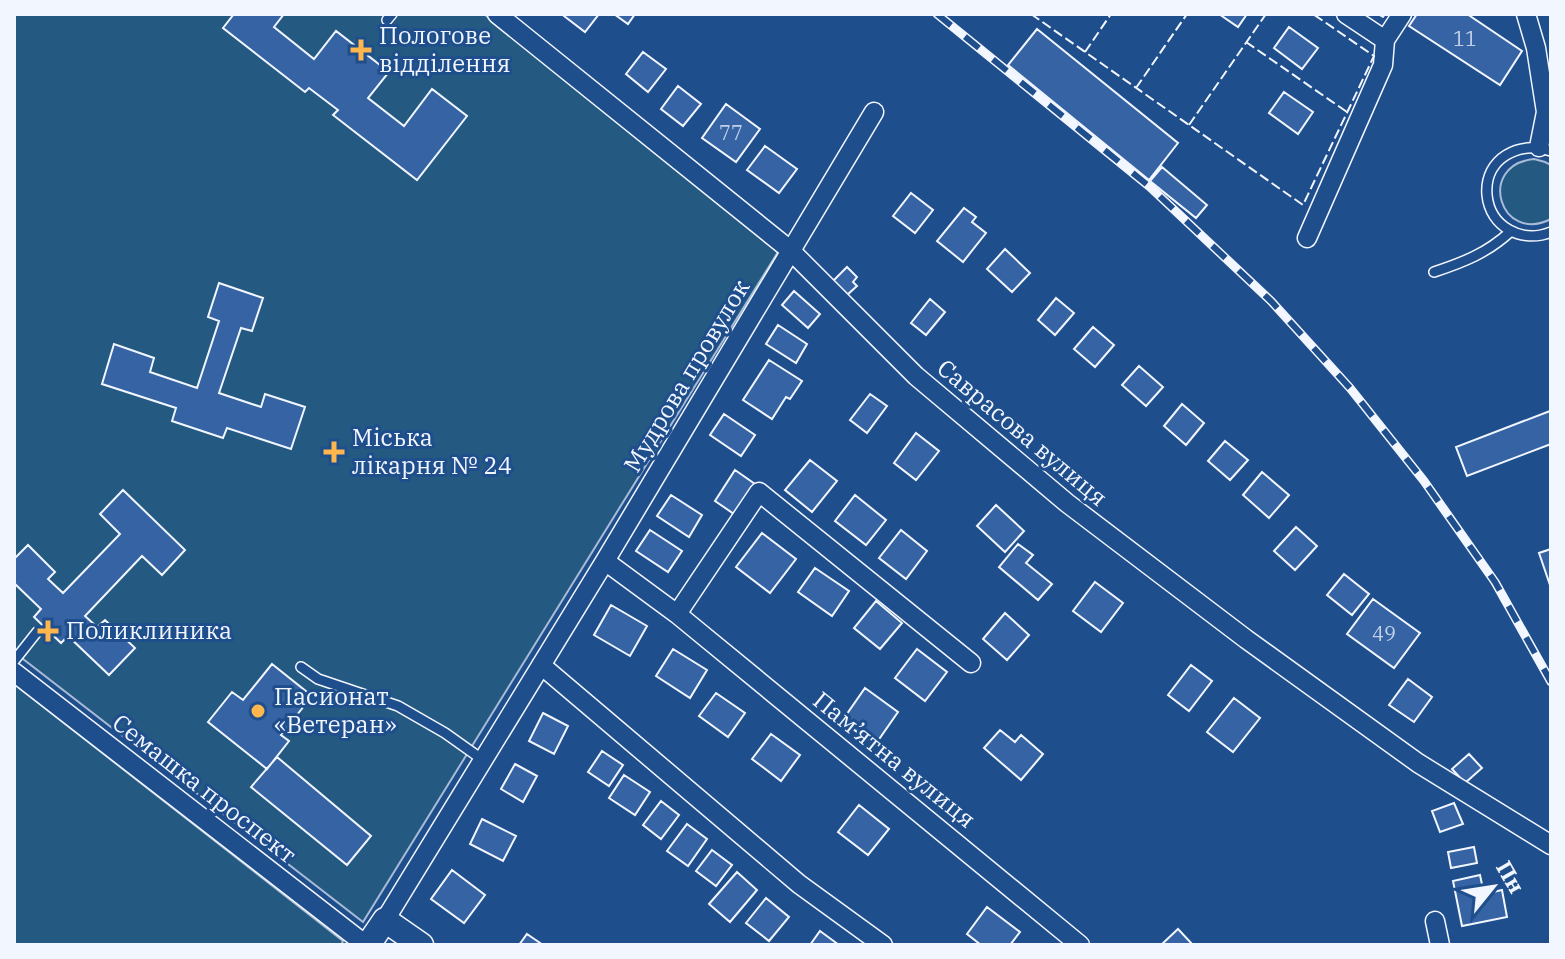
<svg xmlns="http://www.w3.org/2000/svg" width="1565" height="959" viewBox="0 0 1565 959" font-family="'IBM Plex Serif',serif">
  <rect width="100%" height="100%" fill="#1f4e8c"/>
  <path fill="#245a82" stroke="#a8bbd7" stroke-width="2" d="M14 14H484L778 252 363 922 14 652Z
    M1534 159 1545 162 1551 165V219C1500 245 1476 165 1534 159Z
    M14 684 343 941 341 945H14Z"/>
  <path fill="#3563a3" stroke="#f2f6ff" stroke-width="2" d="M234 14H284L274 27 314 59 336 31 389 72 368 98 404 126 432 89 467 116 417 180 333 115 338 110 309 88 305 92 223 28Z
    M565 14H599L585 32 564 16Z
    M614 14H635L628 24Z
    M1219 14H1247L1238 27Z
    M1417 14H1467L1522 51 1500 85 1409 26Z
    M1289 27 1318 48 1302 69 1274 48Z
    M1037 29 1178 143 1149 180 1008 65Z
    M643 52 666 69 648 92 626 74Z
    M678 86 701 104 683 126 661 109Z
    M1284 92 1313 112 1298 134 1269 113Z
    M726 104 760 129 736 162 702 138Z
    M765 146 797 169 779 193 747 170Z
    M1162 167 1207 205 1196 218 1150 181Z
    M911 193 933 210 915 233 893 216Z
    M964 208 976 217 972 222 986 233 963 262 937 241Z
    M1005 249 1030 273 1012 292 987 269Z
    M847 267 857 277 853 282 857 286 847 295 833 281Z
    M219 283 263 298 252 331 241 328 219 393 261 407 265 394 305 407 291 449 227 428 223 438 172 421 176 408 102 384 114 344 154 358 150 372 197 388 219 321 208 317Z
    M794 291 820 314 808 328 782 305Z
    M1056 298 1074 313 1055 335 1038 320Z
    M930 299 945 312 926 335 911 323Z
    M778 325 807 344 796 363 766 344Z
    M1093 327 1114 345 1095 367 1074 349Z
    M769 360 802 381 790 399 786 397 772 419 743 400Z
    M1139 366 1163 387 1146 406 1122 385Z
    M870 394 887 406 867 433 850 420Z
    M1182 404 1204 423 1186 445 1164 426Z
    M1550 411 1551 444 1467 476 1456 447Z
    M724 414 755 435 741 456 710 435Z
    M916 433 939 451 916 480 894 463Z
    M1225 441 1248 460 1230 480 1208 461Z
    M810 460 837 481 812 512 785 490Z
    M735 470 755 484 734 514 715 501Z
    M1262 472 1289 495 1269 518 1243 495Z
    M123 490 185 550 162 575 142 556 85 616 97 627 105 620 135 648 109 675 68 636 61 643 34 617 41 609 14 583V559L28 545 55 572 48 579 63 593 120 534 100 514Z
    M671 495 702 515 689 537 657 516Z
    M855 495 886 520 866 545 835 521Z
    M996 505 1024 531 1005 552 977 526Z
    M1296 527 1317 546 1295 570 1274 551Z
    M650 530 682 551 668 572 636 551Z
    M901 530 927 551 906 579 879 558Z
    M762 533 796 559 770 593 736 567Z
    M1018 544 1033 555 1026 563 1052 584 1038 600 999 567Z
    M1551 549V588L1539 553Z
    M815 568 849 591 832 616 798 592Z
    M1344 574 1369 594 1352 615 1327 595Z
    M1095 582 1123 603 1101 632 1073 611Z
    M1373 599 1420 633 1394 668 1347 634Z
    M876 601 902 623 880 649 854 628Z
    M611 605 647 626 630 656 594 635Z
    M1005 613 1029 635 1007 660 983 639Z
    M673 649 707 670 690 698 656 676Z
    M917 649 947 672 925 701 895 678Z
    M272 664 312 696 281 735 289 741 267 769 208 722 232 692 243 700Z
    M1191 665 1212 681 1189 711 1168 695Z
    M1408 679 1432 697 1414 722 1389 705Z
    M865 688 898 712 875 745 842 721Z
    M716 693 745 713 728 737 699 716Z
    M1234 698 1260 718 1233 752 1207 732Z
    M543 713 568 726 554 754 529 741Z
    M1000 730 1015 742 1021 735 1043 754 1021 780 984 748Z
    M771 734 800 755 781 781 752 759Z
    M602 751 623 765 609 786 588 772Z
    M1469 754 1482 768 1465 783 1452 769Z
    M277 757 371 836 347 865 251 787Z
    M515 764 537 776 523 802 501 789Z
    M624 775 650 792 635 815 609 798Z
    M661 801 679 815 661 839 643 825Z
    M1454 803 1463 824 1440 832 1432 811Z
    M859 805 889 829 868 855 838 832Z
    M482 819 516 836 503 861 470 844Z
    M687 824 707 839 688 866 667 851Z
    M1474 847 1477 863 1451 868 1448 852Z
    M712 850 732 865 716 886 696 871Z
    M452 870 485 895 464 923 431 899Z
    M737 872 757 890 730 922 709 904Z
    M1480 875 1484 894 1502 890 1507 917 1462 926 1453 881Z
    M766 898 789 917 769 941 746 923Z
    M987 907 1020 932 1010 945H981L967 934Z
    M1178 929 1193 945H1161Z
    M820 931 839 945H810Z
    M527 934 543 945H519Z"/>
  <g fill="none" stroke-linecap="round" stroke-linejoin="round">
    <g stroke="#f2f6ff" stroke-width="12">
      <path id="lane" d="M387 20 392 14
        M1551 151C1520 140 1484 158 1487 195 1490 227 1522 244 1551 232
        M1434 272C1464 262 1487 253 1510 232
        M14 661 37 632
        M301 667 318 679 398 706 445 733 483 760"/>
    </g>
    <g stroke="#f2f6ff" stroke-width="21">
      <path id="street" d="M497 14 790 250 916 376 1067 503 1246 639 1418 763 1551 845
        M1346 14 1385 40
        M1526 14 1536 48 1546 112 1539 147
        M1307 238 1383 65 1385 40 1402 14
        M605 561 677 614 1080 945
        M677 614 759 492 971 663
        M541 665 799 884 883 945
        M14 672 366 945
        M385 920 605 561 874 112
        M1435 921 1440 945"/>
    </g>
    <g stroke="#f2f6ff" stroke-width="27">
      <path id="secondary" d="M368 945 385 920 421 945"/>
    </g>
    <use href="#lane" stroke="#1f4e8c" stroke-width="9"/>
    <use href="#street" stroke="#1f4e8c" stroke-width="18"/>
    <use href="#secondary" stroke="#1f4e8c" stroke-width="24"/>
    <g stroke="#f2f6ff" stroke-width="9">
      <path id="rail" d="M937 14 1150 187 1271 301 1350 388 1424 481 1495 582 1551 682"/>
    </g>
    <use href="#rail" stroke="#1f4e8c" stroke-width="6" stroke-dasharray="18" stroke-linecap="butt"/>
    <path stroke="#f2f6ff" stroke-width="2" stroke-dasharray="10 4" stroke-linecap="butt" d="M1031 14 1303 205 1374 56 1313 14
      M1378 14 1383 17 1385 14
      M1246 42 1347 112
      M1085 52 1111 14
      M1136 88 1187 14
      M1189 125 1266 14"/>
  </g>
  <g fill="#ffb74d" stroke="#1f4e8c" stroke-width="3">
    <path d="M357 38h8v8h8v8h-8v8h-8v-8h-8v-8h8z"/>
    <path d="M330 440h8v8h8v8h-8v8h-8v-8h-8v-8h8z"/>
    <path d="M44 619h8v8h8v8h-8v8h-8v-8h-8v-8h8z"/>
    <circle cx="258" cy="711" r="8"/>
  </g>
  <g text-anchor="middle" stroke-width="6" stroke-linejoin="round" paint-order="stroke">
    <g font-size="20" fill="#c3d1e8">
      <text x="1465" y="46">11</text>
      <text x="731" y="140">77</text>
      <text x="1384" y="641">49</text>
    </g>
    <g font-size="24" fill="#f2f6ff" stroke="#1f4e8c" text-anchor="start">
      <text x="379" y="44">Пологове<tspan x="379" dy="28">відділення</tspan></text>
      <text x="352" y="446">Міська<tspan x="352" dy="28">лікарня № 24</tspan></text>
      <text x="66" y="639">Поликлиника</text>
      <text x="274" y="705">Пасионат<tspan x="274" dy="28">«Ветеран»</tspan></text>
    </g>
    <g font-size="24" fill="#f2f6ff" stroke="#1f4e8c">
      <text transform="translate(687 376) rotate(-59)" y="8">Мудрова провулок</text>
      <text transform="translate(1022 433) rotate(40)" y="8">Саврасова вулиця</text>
      <text transform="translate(894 760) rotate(39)" y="8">Пам’ятна вулиця</text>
      <text transform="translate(204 789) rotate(38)" y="8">Семашка проспект</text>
    </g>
  </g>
  <rect width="1565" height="959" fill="none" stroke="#f2f6ff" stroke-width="32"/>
  <g transform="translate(1493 887) rotate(60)" stroke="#1f4e8c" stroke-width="6" paint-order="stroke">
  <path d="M0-6L14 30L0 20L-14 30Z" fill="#f2f6ff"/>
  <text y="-12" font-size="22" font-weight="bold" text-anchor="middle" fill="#f2f6ff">Пн</text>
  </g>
</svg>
